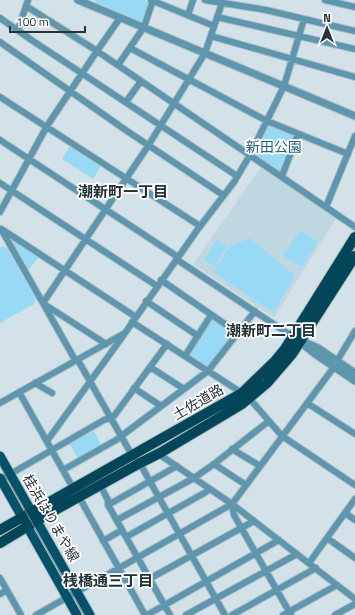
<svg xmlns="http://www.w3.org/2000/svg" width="355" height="615" viewBox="0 0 355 615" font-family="'Titillium Web','Noto Sans JP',sans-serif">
  <rect width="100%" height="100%" fill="#d3e2e9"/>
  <path fill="#bfd7e1" d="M261 167 336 218 274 318 193 264Z"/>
  <path fill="#98daf6" d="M95 0H145L150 3 144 21 142 22 96 3Z
    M268 123 296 135 280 174 253 154Z
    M70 146 101 166 93 179 62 159Z
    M300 230 318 242 302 267 283 256Z
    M9 237 39 257 27 272Z
    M250 238 295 276 274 311 269 310 213 272 229 247Z
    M217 240 227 247 214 266 204 260Z
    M2 246 7 248 36 299 34 304 0 323V248Z
    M214 319 234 333V335L209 366H207L190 356V353L211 320Z
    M94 431 102 446 78 459 70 444Z"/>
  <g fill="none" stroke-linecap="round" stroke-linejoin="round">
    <g stroke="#b1bfc5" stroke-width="8">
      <path id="minor" d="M151 0 214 26
        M205 0 266 10 355 31
        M325 0 355 7
        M26 6 97 51 355 227
        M188 15 193 0
        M217 17 355 49
        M0 18 33 41 237 176
        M18 30 28 0
        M211 36 355 77
        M0 42 127 131 223 195
        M130 48 267 121 348 154
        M118 65 144 27 153 0
        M0 97 200 226
        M126 102 141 81
        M0 140 178 257
        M282 176 298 134
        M0 183 157 286
        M326 207 355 136
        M0 212 47 126 97 51 120 18
        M1 229 74 358 79 362 129 450 143 469 225 615
        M3 230 136 317
        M176 259 293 337
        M161 280 238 333
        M146 301 198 336
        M43 303 148 146 205 53 222 3
        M44 304 106 344
        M132 322 242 393 249 398 282 436 355 485
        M185 356 211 315
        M337 361 355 331
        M150 367 184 389
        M35 383 52 393
        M134 388 161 406
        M19 392 73 488
        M0 403 125 333 198 229 234 182 250 155 284 86 304 19
        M307 403 355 434
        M47 441 123 336
        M232 449 260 466
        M160 453 163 457 232 504 355 599
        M214 464 246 485
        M63 470 116 440 208 371 255 311
        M0 480 104 420 114 416 167 344
        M100 485 108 500V505L170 615
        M79 497 145 615
        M232 504 234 515 291 615
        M108 505 177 466
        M345 513 355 520
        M117 520 194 478 214 464 269 421
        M126 537 206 492 209 489
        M327 538 355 558
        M103 541 122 530
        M309 563 355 499
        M0 578 21 615
        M149 579 254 521
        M0 594 7 590
        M36 615 232 504 334 367
        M147 615 279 540
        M186 615 297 554
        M232 615 316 568
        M283 615 337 585
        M335 615 355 604"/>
    </g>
    <g stroke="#b1bfc5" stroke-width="9">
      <path id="tertiary" d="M78 0 355 116
        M296 339 315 354 355 381
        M304 342 318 348 355 373"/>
    </g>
    <g stroke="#b1bfc5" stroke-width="11">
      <path id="primary" d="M0 456 90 615
        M0 478 77 615"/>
    </g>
    <g stroke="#b1bfc5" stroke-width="12">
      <path id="trunk" d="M0 530 242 393 275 361 285 349 355 237
        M0 543 48 514 140 463 160 453 242 404 267 383 292 354 355 256"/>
    </g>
    <use href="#minor" stroke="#5e96ad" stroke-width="6"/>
    <use href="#tertiary" stroke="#5e96ad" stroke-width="7"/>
    <use href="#primary" stroke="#04526a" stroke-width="9"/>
    <use href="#trunk" stroke="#03465a" stroke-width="10"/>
    <path stroke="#7e898e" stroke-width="1" d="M0 466 84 615"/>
  </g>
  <g text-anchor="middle" stroke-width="3.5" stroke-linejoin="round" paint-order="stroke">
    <g font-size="14" fill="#215f76" stroke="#fff">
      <text x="274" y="152">新田公園</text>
    </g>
    <g font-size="14" fill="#2b3134" stroke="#fff">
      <text transform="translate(198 402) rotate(-30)" y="5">土佐道路</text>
      <text transform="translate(51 518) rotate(60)" y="5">桂浜はりまや線</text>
    </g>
    <g font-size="15" font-weight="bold" fill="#233035" stroke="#fff">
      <text x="123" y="197">潮新町一丁目</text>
      <text x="271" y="336">潮新町二丁目</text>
      <text x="108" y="586">桟橋通三丁目</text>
    </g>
  </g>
  <g transform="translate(327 28)" stroke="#ffffff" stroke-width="3" paint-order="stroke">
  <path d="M0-3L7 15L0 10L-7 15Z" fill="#2b3134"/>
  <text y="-6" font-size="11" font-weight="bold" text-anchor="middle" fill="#2b3134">N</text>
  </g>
  <path d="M10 26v6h75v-6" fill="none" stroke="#2b3134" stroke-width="2"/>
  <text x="16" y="26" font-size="12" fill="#2b3134" stroke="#ffffff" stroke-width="3" paint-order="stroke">100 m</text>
</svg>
